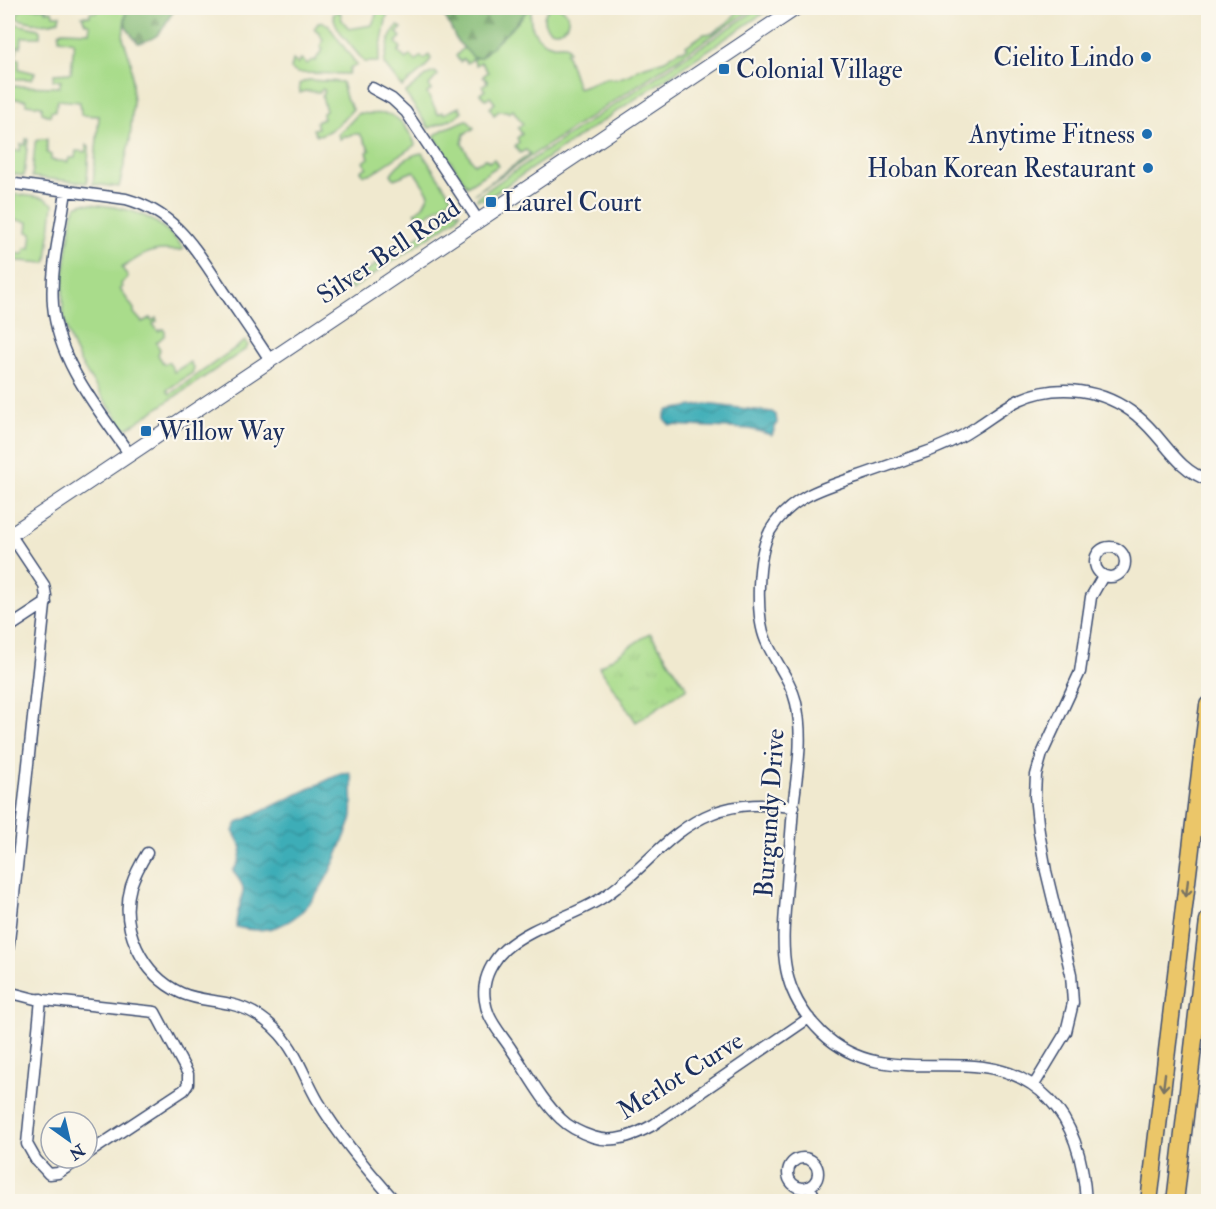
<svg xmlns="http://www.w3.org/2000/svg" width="1216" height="1209" viewBox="0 0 1216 1209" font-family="'IM FELL Double Pica',serif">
  <defs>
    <pattern id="forest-firs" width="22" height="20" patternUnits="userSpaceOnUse" patternTransform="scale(1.5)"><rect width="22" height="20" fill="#86bc77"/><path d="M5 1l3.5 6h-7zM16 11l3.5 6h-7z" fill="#6d9965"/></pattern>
    <pattern id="park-tufts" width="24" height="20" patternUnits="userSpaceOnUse" patternTransform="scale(1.5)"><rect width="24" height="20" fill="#a9dc8b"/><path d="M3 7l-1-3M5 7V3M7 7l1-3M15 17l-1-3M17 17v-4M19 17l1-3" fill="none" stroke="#91bd7a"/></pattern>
    <pattern id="water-waves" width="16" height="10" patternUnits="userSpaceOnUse" patternTransform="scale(1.5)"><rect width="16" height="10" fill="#3cadb7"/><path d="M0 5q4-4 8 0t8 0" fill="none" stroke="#328d98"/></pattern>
  </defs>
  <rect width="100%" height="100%" fill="#fbf7ec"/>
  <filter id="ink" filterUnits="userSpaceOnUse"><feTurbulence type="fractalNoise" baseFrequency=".0167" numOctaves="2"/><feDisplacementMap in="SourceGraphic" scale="12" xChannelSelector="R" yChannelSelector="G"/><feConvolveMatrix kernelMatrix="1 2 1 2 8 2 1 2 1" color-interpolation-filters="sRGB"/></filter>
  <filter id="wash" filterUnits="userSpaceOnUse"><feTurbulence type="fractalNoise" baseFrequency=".008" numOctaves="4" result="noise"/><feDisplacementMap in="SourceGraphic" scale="24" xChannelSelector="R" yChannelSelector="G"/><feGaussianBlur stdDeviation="1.35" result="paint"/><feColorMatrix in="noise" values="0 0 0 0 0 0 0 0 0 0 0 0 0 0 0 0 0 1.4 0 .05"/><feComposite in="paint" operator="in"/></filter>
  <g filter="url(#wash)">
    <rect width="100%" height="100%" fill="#f0e9cf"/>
    <path fill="#a9dc8b" stroke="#628674" stroke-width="1.5" d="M544 19a12 12 0 1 1 24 0a12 12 0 1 1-24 0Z
      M22 8H46V11H52L53 15H60L59 20C47 27 30 22 18 19L16 16Z
      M97 8H126L123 38 131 62 133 101 130 140 119 187 93 184 99 116 81 115 80 102 58 100 55 111H51L50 116 42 113V106L26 104V100L8 98V86L59 87 61 81 53 80 54 74 71 73 74 42 59 39V33L63 31 89 32 90 25 85 23 82 16H90V12H97Z
      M377 8H385L387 15 378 62H364C354 48 335 31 333 14L340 11 342 20 349 29 372 25 376 15Z
      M529 8H532C527 24 535 41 553 45 558 46 563 43 567 46 568 48 568 49 569 51L566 52 578 88 606 78 616 79 631 74 639 68 665 60 680 50 682 51 687 48 686 46 704 34 713 33C717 29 720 28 724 25 730 22 734 14 741 9L743 10 747 8H754L474 194 530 154 526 150 520 153 515 146 519 142 517 138 522 134 518 128 523 124 513 110 509 113 507 111H499L494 115 490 108 495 103 490 97 485 99 480 94 485 90 482 86 488 82 483 76 488 72 481 62 476 65 473 59 467 63 464 59 460 62 456 56 464 47 480 58 516 24Z
      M759 8H771L486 199 477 200 478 197 503 179Z
      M322 21 328 25 357 65 349 69 350 71 348 74 297 73 291 69 293 60 298 64 301 59 307 64 312 60 315 61 323 49 320 47 323 40 319 32 314 29 318 23Z
      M8 22 38 29 40 31V37H22L21 47 17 46V52L16 53 15 58 19 59V69L35 73 32 79H8Z
      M398 26 402 28 397 33 401 37 396 42 401 48 398 52 406 59 410 55 416 61 421 56 424 59 429 55 431 59 425 68 402 87 384 64C387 52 388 34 398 26Z
      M435 72 438 75 429 85 431 90 427 93 438 114 443 112 444 114 459 107 462 111 455 118 429 128 405 93 429 74Z
      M308 80 342 82 346 98 353 109C344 119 330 135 316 135L313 129 318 128 316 122 323 119V113L326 111 322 96 325 91 323 89 319 92 305 91 300 93 299 84Z
      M359 113C381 116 391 107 406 128 410 134 414 139 415 145L373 173 364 175 361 171 367 167 363 162 369 158 367 152 370 150 360 134H352L346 137 345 135 340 139 338 135Z
      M467 120 474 128 464 134 462 144 474 164 486 159 489 162 494 159 498 166 467 186 434 136 444 129Z
      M26 139H28L24 176 8 173V150L20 151 21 144 25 145Z
      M41 139H47V153L51 155V160L68 162 69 158H75L76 151 86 152V145L89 147 87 183 32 177 35 144 36 141Z
      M422 153 452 198 421 219 415 212 423 206 429 194 414 171 394 179 391 174C397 164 411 154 422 153Z
      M15 194 44 198 53 204 47 261 45 263 8 260V254H24L25 248H30L32 233 27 232 28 222 11 219Z
      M84 203C127 208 156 212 184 249 177 252 171 250 164 250 147 250 136 259 122 268L128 277 121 284 123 287 120 289 134 309V313L142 322 150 318 152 321 156 318 157 321 153 324 158 331 163 329 165 331V335L156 343 160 349 158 355 164 364 169 362 174 372 190 362 194 369 192 373 167 390 170 394 244 342 246 341 248 345 246 349 128 428H124C100 392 67 354 63 309 61 277 69 244 73 212L76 206Z
      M456 211 460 212 457 218 352 289 347 284Z"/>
    <path fill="url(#forest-firs)" stroke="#50766a" stroke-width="1.5" d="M126 8H176C160 27 166 37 138 43L125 26Z
      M436 8H529L516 24 480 58H474L457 41 446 18Z"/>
    <path fill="url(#park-tufts)" stroke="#628674" stroke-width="1.5" d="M650 633 687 688 636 722 599 667Z"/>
    <path fill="url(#water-waves)" stroke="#2c6e8a" stroke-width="1.5" d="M706 404 772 412 776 415 777 423 772 435 750 429 670 425 665 420V414L669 410Z
      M350 773 352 779C352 791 353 804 352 816 350 827 343 840 339 851 321 896 292 942 236 927 235 913 244 898 243 888 242 882 236 876 233 871L239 861 242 848 233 831 237 823 340 774Z"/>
  </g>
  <g filter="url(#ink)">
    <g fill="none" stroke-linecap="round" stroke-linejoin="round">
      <g stroke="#3b4b6f" stroke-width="13">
        <path id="minor" d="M372 88 392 99 406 112 478 220
          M8 183 126 199C176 213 194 247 221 287 237 311 254 335 270 360
          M66 191C61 228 50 268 53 305 58 362 98 409 130 455
          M1095 562a15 15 0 1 1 30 0a15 15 0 1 1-30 0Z
          M8 628 46 603
          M794 807C766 804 739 803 713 813 667 831 642 873 602 898 571 918 534 924 505 949 496 957 487 971 485 984 483 993 485 1006 489 1015 494 1027 504 1038 511 1049 527 1072 541 1100 561 1119 570 1128 581 1133 593 1137 614 1144 635 1135 653 1125L809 1018
          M147 853C141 863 135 874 131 886 119 927 142 975 181 993 197 1000 213 1000 230 1004 249 1008 266 1019 280 1034 297 1053 305 1079 318 1101 340 1138 367 1170 396 1202
          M8 951 46 596 44 585 10 534
          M8 992 35 999 155 1012 188 1074V1084L184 1090 87 1154
          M41 999 27 1144 36 1160 49 1174 58 1173 82 1158
          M1034 1085 1066 1032 1073 1003 1071 974 1046 871 1039 832 1035 796 1036 775 1042 754 1080 672 1091 597 1103 576
          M788 1173a15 15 0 1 1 30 0a15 15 0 1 1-30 0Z
          M810 1187 817 1202
          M1086 1202C1084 1165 1075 1126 1049 1099 984 1031 891 1099 822 1033 780 992 781 952 786 898 788 868 791 838 793 807 797 773 804 738 796 703 791 680 775 662 766 641 755 615 757 556 770 531 789 498 822 488 856 477 876 470 896 463 915 456 937 449 959 439 978 426 992 417 1004 407 1019 400 1058 382 1104 389 1137 416 1164 437 1175 469 1208 480"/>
      </g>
      <g stroke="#3b4b6f" stroke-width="16">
        <path id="tertiary" d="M8 536 796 8"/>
      </g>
      <g stroke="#3b4b6f" stroke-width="19">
        <path id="trunk" d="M1149 1202 1208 705
          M1175 1202 1208 920"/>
      </g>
      <use href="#minor" stroke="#fff" stroke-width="10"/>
      <use href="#tertiary" stroke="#fff" stroke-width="14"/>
      <use href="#trunk" stroke="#ebc669" stroke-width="16"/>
    </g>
    <defs><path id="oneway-shaft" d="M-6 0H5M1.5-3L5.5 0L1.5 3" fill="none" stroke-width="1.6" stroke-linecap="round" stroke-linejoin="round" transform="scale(1.5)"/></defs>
    <g stroke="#797363">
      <use href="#oneway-shaft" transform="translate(1187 888) rotate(97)"/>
      <use href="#oneway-shaft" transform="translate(1164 1082) rotate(97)"/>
    </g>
  </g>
  <g fill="#1f6fb2" stroke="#fbf7ec" stroke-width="2">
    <circle cx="1146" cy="57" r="6"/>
    <rect x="718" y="63" width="12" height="12" rx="3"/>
    <circle cx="1147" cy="134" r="6"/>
    <circle cx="1148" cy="168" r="6"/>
    <rect x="485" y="196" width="12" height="12" rx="3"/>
    <rect x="140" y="425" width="12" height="12" rx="3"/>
  </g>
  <g text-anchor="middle" stroke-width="4.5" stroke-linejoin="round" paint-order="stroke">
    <g font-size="26" fill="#1b2f5e" stroke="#fbf7ec" text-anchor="end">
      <text x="1134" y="66">Cielito Lindo</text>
      <text x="736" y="78" text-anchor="start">Colonial Village</text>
      <text x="1135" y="143">Anytime Fitness</text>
      <text x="1136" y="177">Hoban Korean Restaurant</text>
      <text x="503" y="211" text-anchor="start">Laurel Court</text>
      <text x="158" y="440" text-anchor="start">Willow Way</text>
    </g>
    <g font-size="26" fill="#1b2f5e" stroke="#fbf7ec">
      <text transform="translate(388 251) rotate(-34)" y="9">Silver Bell Road</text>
      <text transform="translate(769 813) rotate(-86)" y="9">Burgundy Drive</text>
      <text transform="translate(680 1075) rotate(-32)" y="9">Merlot Curve</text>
    </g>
  </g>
  <rect width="1216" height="1209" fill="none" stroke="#fbf7ec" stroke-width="30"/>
  <g transform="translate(69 1140) rotate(146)"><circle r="28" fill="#fbf7ec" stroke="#a1a7b3" stroke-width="1.5"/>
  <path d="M0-4.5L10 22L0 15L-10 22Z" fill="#1f6fb2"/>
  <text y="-9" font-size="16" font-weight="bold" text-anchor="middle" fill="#1b2f5e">N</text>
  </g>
</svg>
